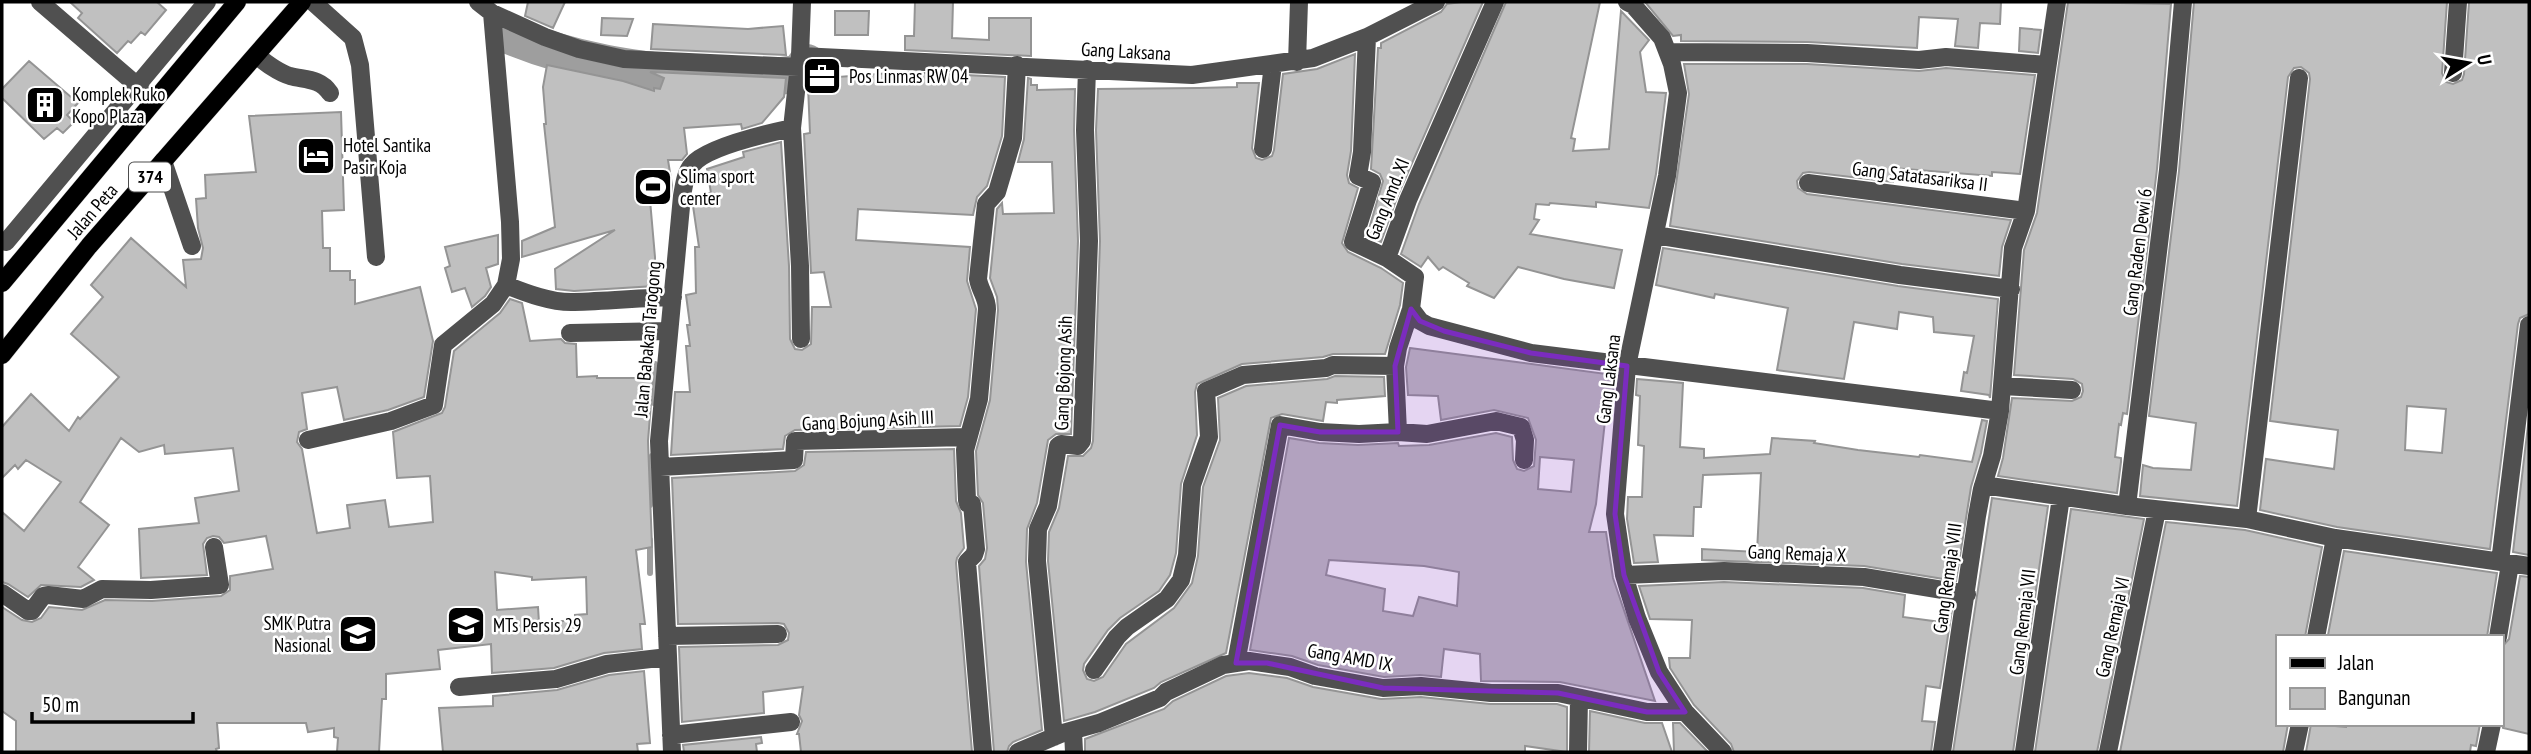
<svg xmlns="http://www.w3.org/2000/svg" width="2531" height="754" viewBox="0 0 2531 754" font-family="'PT Sans Narrow',sans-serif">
  <rect width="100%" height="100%" fill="#fff"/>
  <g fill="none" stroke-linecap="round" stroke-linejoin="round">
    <path stroke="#9e9e9e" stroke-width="6" d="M654 403 655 364
      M650 505 652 456
      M650 573V540"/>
    <path stroke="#9e9e9e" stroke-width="38" d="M504 33C571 62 641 72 714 76 743 77 771 79 800 73L807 63"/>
  </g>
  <path fill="#c0c0c0" stroke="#949494" stroke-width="2" fill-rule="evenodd" d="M70 2H157L166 10 145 35 141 32 131 43 128 41 117 53 78 18 82 13Z
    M528 2H565L553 28 525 16Z
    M915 2H953L952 38 989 40V18H1031V56L905 50V36H914Z
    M1461 2H1483L1398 195 1381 242 1367 236 1383 181 1380 174 1371 169 1378 48H1381V43L1441 12 1447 4Z
    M1506 2H1600L1571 138 1575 139 1573 151 1609 149 1621 11 1649 40 1640 52 1646 92 1666 93 1656 174 1649 208 1596 202V207L1550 203 1549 205 1536 204 1534 219 1539 220 1530 234 1622 250 1614 288 1564 279 1518 267 1494 298 1467 286 1469 283 1443 267 1439 270 1428 257 1421 267 1401 254 1419 204Z
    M1645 2H2001L2000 24 1980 23 1978 48 1955 46 1958 19 1919 17 1917 48 1808 42 1681 41V35L1673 36Z
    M2068 2 2171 4 2157 169 2127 414 2123 413 2121 425 2119 424 2115 457 2121 458V462L2117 493 1998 476 2003 458 2012 398 2072 401 2081 397 2083 391 2082 384 2073 379 2014 375 2024 250 2037 213Z
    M2194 2H2447L2442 73 2446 82 2453 84 2462 80 2464 74 2469 2H2529V314L2520 318 2518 324 2490 549 2337 527 2260 510 2266 459 2334 469 2338 430 2270 421 2310 79 2309 73 2301 67 2294 68 2288 77 2237 506 2140 496 2143 465 2153 468 2191 470 2196 423 2149 416 2179 171ZM2407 406 2446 409 2442 453 2405 450Z
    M835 11H869L868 35H835Z
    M602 18 633 19 627 36 601 35Z
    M653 24 748 29 783 26 786 55 651 49Z
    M2020 28 2041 30 2038 53 2019 51Z
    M1355 54 1351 151 1347 175 1349 183 1358 188 1342 243 1348 252 1381 268 1403 283 1400 305 1385 354H1333L1323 357 1242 364 1197 384 1195 392 1197 435 1181 484 1176 553 1170 575 1159 591 1120 618 1108 630 1084 664 1083 670 1087 679 1094 681 1103 677 1126 644 1174 608 1192 583 1198 556 1203 487 1220 440 1218 398 1246 386 1327 379 1335 376 1384 377 1385 396 1337 400V403L1326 402 1323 421 1282 414 1271 418 1226 653 1161 682 1154 688 1095 712 1064 721 1048 561 1049 532 1059 508 1068 456H1083L1091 448 1093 441 1100 241 1096 130 1098 89 1199 88 1237 87V83H1259L1252 148 1256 158 1262 160 1272 156 1274 150 1283 74 1317 69Z
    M29 61 78 103 67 115 74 122 63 133 57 128 44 139 2 98V89Z
    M1684 64H1807L1919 71 1946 68 2035 75 2020 174 1992 172V176L1894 168 1893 182 1809 172 1803 173 1797 181 1798 188 1807 194 2011 220 2002 247 1999 276 1902 264 1670 226 1689 94Z
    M547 65 623 81 654 91V88L660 89 664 78 650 72 786 78 784 97 762 123 742 129 741 124 684 128 687 154 682 160H668L672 185 671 194 655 195V199L650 200 655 257V286L574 291 556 289 555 269 615 230 522 257V241L555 227 544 124H546L543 87Z
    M810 69H838V77L904 72 1005 77 1002 136 987 186 977 197 973 215 858 209 856 240 970 247 967 281 976 309 968 397 960 426 795 430 785 436 783 449 671 455 675 392H690L686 346H690L687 325H690L686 295 696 293 695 247H699L693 206V197L711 193 707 169 744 157 743 152 781 142 789 266 790 339 795 349 802 350 811 344 812 307H831L824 272 811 273 804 134 810 133 808 86Z
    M1028 78 1031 79V85H1037V90L1075 89 1074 130 1078 241 1071 434H1056L1048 440 1037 503 1027 529 1026 562 1042 730 1013 742 1009 746 1007 752H994L979 566 985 559 987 548 983 503 978 495 976 451 990 400 998 310 997 297 990 278 997 209 1002 203 1003 214 1054 213 1052 162H1018L1024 139Z
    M341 112 344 210 322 211 323 248H330V271H350V280H355V304L420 287 433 341 424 397 388 410 344 420 337 387 302 393 307 429 299 432 297 442 302 449 317 533 350 528 347 505 385 500 389 527 433 522 430 476 397 478 393 432 442 413 445 407 454 351 500 313 510 299 522 303 530 341 561 339 565 343 576 344 577 377 597 376V378H653L648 441 652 547 636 550 645 624H640L642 649 604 653 554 668 492 673 491 644 438 650 440 669 386 674V699H382L379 752H337L338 738 334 737V728L308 732 306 723H217L219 748 216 749 217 752H16V721L2 711V607L22 620 32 622 41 618 49 607 82 610 105 600 152 601 221 596 230 590V576L273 569 266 536 224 543 219 537 213 536 207 538 203 544 207 575 141 578 139 529 199 523 195 498 239 491 233 448 165 454 164 445 139 452 121 438 80 502 109 525 78 567 94 580 81 587 41 585 28 597 8 584 2 582V512L24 531 61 482 26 460 18 469 15 465 2 478V427L31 394 69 431 78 417 80 419 119 377 71 334 103 297 91 285 131 238 186 287 183 260 201 259 203 248 198 228 196 199 206 198 205 175 256 172 249 116ZM495 572 532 577V580L586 577 587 614 575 615V620L539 623 538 607 497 610Z
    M498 235V264L486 268 491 287 485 296 472 307 465 288 452 292 445 268 450 266 445 247Z
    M1663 248 1898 286 1998 299 1990 398 1989 395 1961 391 1964 372 1967 373 1974 336 1934 332 1933 317 1899 312 1897 329 1854 322 1844 379 1777 370 1788 308 1715 294 1714 298 1656 285Z
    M1410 348 1614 375 1613 393H1608L1596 504 1589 532H1606L1613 578 1655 701 1560 682 1481 681 1480 654 1444 649 1441 677 1420 675 1384 677 1318 665 1292 656 1250 650 1289 438 1319 443 1358 445 1398 443 1399 446 1429 445 1496 433 1512 437 1513 460 1517 469 1524 471 1534 466 1536 440 1528 418 1494 410 1441 420 1438 396 1408 395 1406 367ZM1540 457 1574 460 1571 492 1538 489ZM1329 560 1424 566 1459 572 1457 606 1419 597 1413 616 1383 611 1385 589 1326 575Z
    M1637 379 1683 383 1680 447 1704 449V458L1770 454 1772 438 1815 441 1814 443 1858 450 1919 457 1920 455 1972 462 1982 420 1987 421 1981 453 1971 487 1956 581 1864 566 1702 560V549L1757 552 1761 473 1703 475 1701 507H1694L1693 536 1654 535 1658 562 1634 563 1627 519 1628 497H1642L1644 446 1638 445 1640 396 1636 395Z
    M2529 417V555L2513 552Z
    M954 449 956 501 961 513 964 548 957 558 956 563 972 752H801L799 734H797L802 721 799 715 803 687 763 692 764 713 682 722 679 647 778 645 788 640 789 633 784 624 778 623 678 624 672 478 795 471 804 465 806 452Z
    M1992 498 2048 506 2013 752H1953Z
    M2071 509 2144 519 2097 752H2035Z
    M2166 522 2245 530 2322 547 2305 637H2277V724H2288L2283 752H2120Z
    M2344 551 2497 573 2487 637 2328 635Z
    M2520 576 2529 577V734L2503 728 2501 718V648L2509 639Z
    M1724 582 1863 588 1905 595 1903 617 1941 622 1942 601 1953 603 1940 688 1926 686 1922 721 1935 722 1931 752H1734L1731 744 1694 705 1670 668 1669 658H1690L1692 620 1650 619 1639 586Z
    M644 671 650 743 637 744 638 752H443L439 708 493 706V696L557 690 609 675Z
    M1249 673 1287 678 1313 687 1381 699 1421 697 1490 704H1557L1567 707V752L1525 746V752H1085V739L1164 709 1173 701 1226 676Z
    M1590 711 1645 723H1662L1672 752H1589Z
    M1673 723H1680L1708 752H1674Z
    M2311 724 2346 727V724H2480L2476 746 2471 745 2470 752H2306Z
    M761 737 762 743 756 744 757 752H684L683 745Z"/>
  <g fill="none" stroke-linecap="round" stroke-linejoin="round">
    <g stroke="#dbdbdb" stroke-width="19">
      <path id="major" d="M2 283 237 2
        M2 355 89 246 302 2"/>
    </g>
    <path stroke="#505050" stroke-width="18" d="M40 2 154 100
      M313 2 353 38 360 65 376 257
      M478 2 492 13 545 37 579 49 624 59 799 67
      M1495 2 1408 200 1387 258 1415 277 1411 309 1420 321 1429 326 1531 353 2000 411
      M1627 2 1633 5 1662 38 1672 64 1678 93 1667 176 1627 366 1615 514 1624 575 1637 618 1659 672 1685 712 1723 752
      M1367 37 1362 152 1358 176 1372 182 1353 242 1387 258
      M1668 52 1807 53 1919 60 1946 57 2047 65
      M256 55C266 63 277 72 290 76 305 80 320 78 330 93
      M800 56 1192 75 1313 58 1367 37 1436 2
      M1297 62 1299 2
      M2453 73 2458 2
      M792 128 800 266 801 339
      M1263 149 1273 64
      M163 161 192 246
      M1808 183 2026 211
      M1655 235 1900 275 2011 289
      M6 242 207 2
      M506 285C526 293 552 303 574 302 607 301 640 298 673 297
      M570 333 669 331
      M2002 386 2072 390
      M1398 432 1395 366 1398 348 1411 309
      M308 440 391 421 434 405 443 345 493 304 506 285 511 259 510 222 492 13
      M660 467 794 460 795 441 968 437
      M1983 485 2127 506 2247 519 2335 538 2529 566
      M2127 506 2168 170 2183 2
      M2247 519 2299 78
      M2500 562 2529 325
      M1624 575 1724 571 1864 577 1967 594
      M2 593 28 611H32L43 596 48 595 83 599 102 589 151 590 220 585 214 547
      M667 636 778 634
      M2316 637 2335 538
      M2498 637 2510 564
      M1236 663 1280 425 1320 432 1359 434 1398 432 1427 434 1496 421 1521 427 1525 440 1524 460
      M1094 670 1117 637 1127 627 1167 599 1181 580 1187 555 1192 485 1209 437 1206 391 1243 375 1326 368 1333 365 1395 366
      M459 687 556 679 607 664 668 657
      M1073 731 1074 752
      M671 735 791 722
      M1054 737 1037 561 1038 529 1048 506 1058 446 1061 444 1078 446 1082 441 1089 241 1085 130 1087 69
      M672 752 659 441 682 196C684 186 685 173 692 165 706 147 769 133 792 128L800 56 802 2
      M983 752 967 562 974 555 976 549 972 504H968L967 500 965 450 979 399 987 309C987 297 980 291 978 279L986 204 997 192 1013 138 1017 65
      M1018 752 1063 733 1099 723 1160 698 1166 692 1223 665 1249 661 1290 667 1315 676 1383 688 1421 686 1491 693H1558L1647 712H1685
      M1578 752 1579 698
      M1942 752 1977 516 1982 489 1992 456 2000 411 2013 248 2026 211 2057 2
      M2024 752 2061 497
      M2108 752 2157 510
      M2294 752 2300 724
      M2486 752 2492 724"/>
    <use href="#major" stroke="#000" stroke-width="18"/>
  </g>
  <path fill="#7b2cbf" fill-opacity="0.2" stroke="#7b2cbf" stroke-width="5" stroke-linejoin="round" d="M1411 309 1420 321 1444 331 1531 353 1627 366 1615 514 1624 575 1659 672 1685 712H1647L1558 693 1383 688 1267 663H1236L1280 425 1320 432H1398L1395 366Z"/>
  <defs>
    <g id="office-square" transform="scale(2.0125)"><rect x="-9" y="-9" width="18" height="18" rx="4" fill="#000" stroke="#fff"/><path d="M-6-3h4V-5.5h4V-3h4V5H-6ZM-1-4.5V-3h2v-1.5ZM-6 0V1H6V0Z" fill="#fff"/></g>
    <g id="building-square" transform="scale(2.0125)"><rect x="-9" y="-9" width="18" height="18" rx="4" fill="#000" stroke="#fff"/><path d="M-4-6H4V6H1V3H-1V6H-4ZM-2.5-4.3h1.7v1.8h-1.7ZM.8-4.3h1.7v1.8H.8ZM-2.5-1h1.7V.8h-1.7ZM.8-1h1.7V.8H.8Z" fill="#fff"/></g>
    <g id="hotel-square" transform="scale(2.0125)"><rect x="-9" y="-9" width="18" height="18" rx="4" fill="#000" stroke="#fff"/><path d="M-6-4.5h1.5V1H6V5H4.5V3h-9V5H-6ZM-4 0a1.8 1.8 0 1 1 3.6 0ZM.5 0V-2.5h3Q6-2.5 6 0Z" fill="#fff"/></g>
    <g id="stadium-square" transform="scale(2.0125)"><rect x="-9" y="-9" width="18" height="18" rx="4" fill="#000" stroke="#fff"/><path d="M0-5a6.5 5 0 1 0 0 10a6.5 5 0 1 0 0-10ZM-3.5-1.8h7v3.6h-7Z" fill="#fff"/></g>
    <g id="school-square" transform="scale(2.0125)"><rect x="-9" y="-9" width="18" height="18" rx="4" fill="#000" stroke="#fff"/><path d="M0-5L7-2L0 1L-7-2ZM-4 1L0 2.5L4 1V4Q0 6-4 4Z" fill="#fff"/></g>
  </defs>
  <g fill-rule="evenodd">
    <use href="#office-square" x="822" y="76"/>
    <use href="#building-square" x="45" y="105"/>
    <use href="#hotel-square" x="316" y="156"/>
    <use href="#stadium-square" x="653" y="187"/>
    <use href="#school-square" x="466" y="625"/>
    <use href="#school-square" x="358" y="634"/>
  </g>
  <g text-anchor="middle" stroke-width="5" stroke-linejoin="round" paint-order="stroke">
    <rect fill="#fff" stroke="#4c4c4c" stroke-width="2" x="129" y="162.5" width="42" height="29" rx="5"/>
    <g font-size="18" font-weight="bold" fill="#000">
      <text x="150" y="183">374</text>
    </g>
    <g font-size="19" fill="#000" stroke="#fff">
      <text transform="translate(1126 51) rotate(3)" y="7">Gang Laksana</text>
      <text transform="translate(1920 176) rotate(7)" y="7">Gang Satatasariksa II</text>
      <text transform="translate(1387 199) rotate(-68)" y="7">Gang Amd. XI</text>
      <text transform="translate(92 211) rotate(-49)" y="7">Jalan Peta</text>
      <text transform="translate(2137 252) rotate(-83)" y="7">Gang Raden Dewi 6</text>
      <text transform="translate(647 339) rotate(-85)" y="7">Jalan Babakan Tarogong</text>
      <text transform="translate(1063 373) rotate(-88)" y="7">Gang Bojong Asih</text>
      <text transform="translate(1608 379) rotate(-83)" y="7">Gang Laksana</text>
      <text transform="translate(868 420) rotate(-3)" y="7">Gang Bojung Asih III</text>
      <text transform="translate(1797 553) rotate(2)" y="7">Gang Remaja X</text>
      <text transform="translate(1947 578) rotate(-82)" y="7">Gang Remaja VIII</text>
      <text transform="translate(2022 622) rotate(-83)" y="7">Gang Remaja VII</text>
      <text transform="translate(2112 627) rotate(-78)" y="7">Gang Remaja VI</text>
      <text transform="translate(1350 657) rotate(10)" y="7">Gang AMD IX</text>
    </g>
    <g font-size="19" fill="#000" stroke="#fff" text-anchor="start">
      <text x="849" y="83">Pos Linmas RW 04</text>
      <text x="72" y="101">Komplek Ruko<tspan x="72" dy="22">Kopo Plaza</tspan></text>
      <text x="343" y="152">Hotel Santika<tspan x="343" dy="22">Pasir Koja</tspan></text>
      <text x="680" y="183">Slima sport<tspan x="680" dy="22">center</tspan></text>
      <text x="331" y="630" text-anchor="end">SMK Putra<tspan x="331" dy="22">Nasional</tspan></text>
      <text x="493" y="632">MTs Persis 29</text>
    </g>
  </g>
  <rect width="2531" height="754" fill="none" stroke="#000000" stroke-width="7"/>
  <rect x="2276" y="635" width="228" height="91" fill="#ffffff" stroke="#999999" stroke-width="2"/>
  <rect x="2290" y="658" width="35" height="10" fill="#000000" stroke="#999999" stroke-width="2"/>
  <text x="2338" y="670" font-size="21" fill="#000000">Jalan</text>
  <rect x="2290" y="688" width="35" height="21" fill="#c0c0c0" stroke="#999999" stroke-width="2"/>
  <text x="2338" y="705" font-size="21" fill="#000000">Bangunan</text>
  <g transform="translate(2468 63) rotate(79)" stroke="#ffffff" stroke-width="5" paint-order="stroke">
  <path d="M0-5L12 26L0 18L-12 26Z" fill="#000000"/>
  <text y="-10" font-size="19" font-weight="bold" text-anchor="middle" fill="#000000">U</text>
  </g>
  <path d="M32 712v10h161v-10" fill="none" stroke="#000000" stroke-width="3.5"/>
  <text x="42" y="712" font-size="21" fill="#000000" stroke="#ffffff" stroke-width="5" paint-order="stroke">50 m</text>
</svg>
